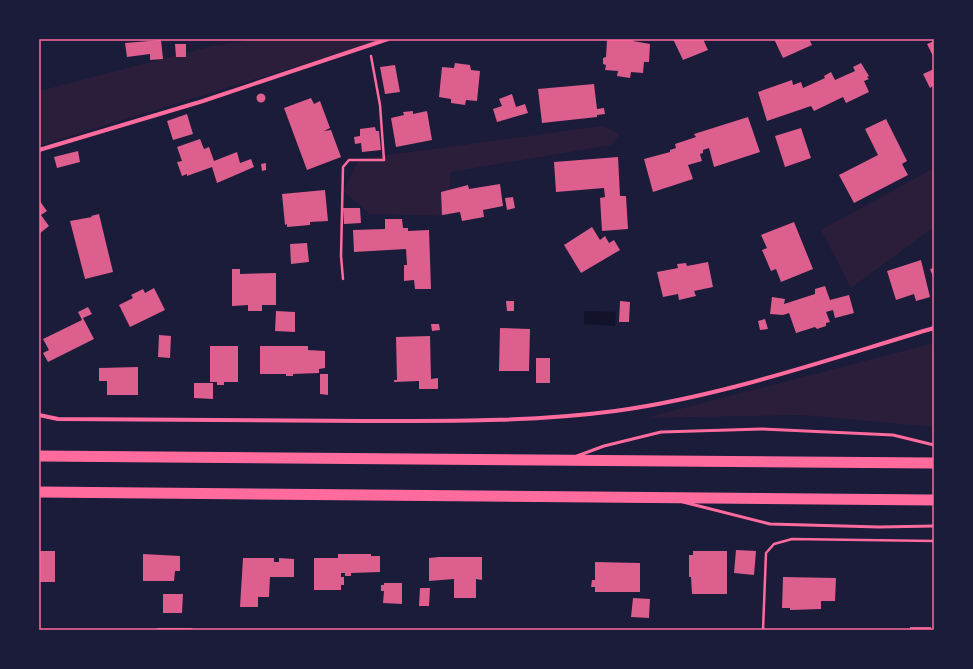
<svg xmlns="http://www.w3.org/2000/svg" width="973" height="669" viewBox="0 0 973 669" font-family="'Source Serif 4',serif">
  <rect width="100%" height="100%" fill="#1b1b3a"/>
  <path fill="#2a1e3b" d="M259 39H386L39 146V91L212 46Z
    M602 126 620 134 611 145 451 172 448 216 370 214 343 191 359 159Z
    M934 168V227L851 288 821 230Z
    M934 343V427L803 415 645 418Z"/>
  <path fill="#12122b" d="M584 311 616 312 615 326 584 324Z"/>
  <path fill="#dd5f8e" d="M617 39H633V41L650 44 649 62H644L643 73 631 72 630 78 617 76 618 71 605 70 606 65 603 64V58L606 57 607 40H617Z
    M673 39H703L708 50 683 60Z
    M774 39H809L812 45 783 58Z
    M161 40 163 59 150 60V54L127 57 125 43Z
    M934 41V58L927 44Z
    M175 44H186V57H176Z
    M455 63 470 65 471 70 480 71 477 101 466 100 465 105 451 103V99L439 97 442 67 454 68Z
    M861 63 869 76 867 77 869 79 864 81 869 92 846 103 843 97 814 111 811 106 767 121 758 92 792 80 793 85 801 82 803 88 825 78 824 76 831 72 835 80 855 71 853 67Z
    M395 65 400 92 385 94 380 67Z
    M934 69V85L930 88 923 74Z
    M594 84 597 109 604 108 605 114 597 115V117L542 123 538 89Z
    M256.5 98a4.5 4.5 0 1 1 9 0a4.5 4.5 0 1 1-9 0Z
    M512 94 516 107 525 104 528 113 497 122 493 109 502 106 499 99Z
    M311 98 314 104 320 101 330 128 324 131 331 130 341 157 307 170 284 108Z
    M413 111V114L427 111 432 140 396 147 391 118 404 115 403 112Z
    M187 114 193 134 173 140 167 121Z
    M748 117 760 152 714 167 709 148 703 150V153L700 154 702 161 688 165 693 179 653 192 644 159 670 152V150L676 148 675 144 696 137 694 134Z
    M886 119 907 161 902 164 908 175 854 203 839 175 878 155 865 129Z
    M375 127 376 131H379L381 150 362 152 361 143 355 144 354 137 360 136V129Z
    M801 128 811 158 785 167 775 136Z
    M200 139 204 149 209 147 214 161 237 152 240 163 251 159 254 167 217 183 212 167 187 176V174L182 176 177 162 182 161 177 147Z
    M78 151 80 162 57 168 54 157Z
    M618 157 620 196H626L628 229 602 231 600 198 605 197 604 188 556 192 554 162Z
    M266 163V170L262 171 261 164Z
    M500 184 503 206 483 210 484 217 462 221 460 212 442 215 441 192 468 185 469 189Z
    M325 190 328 221 310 222V225L287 227V224L285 225 282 194Z
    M513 197 515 208 507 210 505 198Z
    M39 200 47 211 41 215 49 226 39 234Z
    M343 208H360L361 223 344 224Z
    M99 214 113 272 85 279 70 221 92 217 91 216Z
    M385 219H402L403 228H408V231L429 230 431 289H415L414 280 404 281V265H407L406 249 354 252 353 230 385 229Z
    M794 222 813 269 781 282 776 269 771 271 762 250 767 248 761 235Z
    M592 227 600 240 605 236 609 243 614 240 620 250 581 273 564 245Z
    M307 243 309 262 291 264 290 244Z
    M921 260 930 297 916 301 914 294 896 300 887 271Z
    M708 262 713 287 694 291 696 296 679 300 678 294 663 297 657 272 678 268 677 264 686 263 687 266Z
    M934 268V279L930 269Z
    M232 269H240V274L276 273V305H262V311H248V305L232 306Z
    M825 286 830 300 849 295 854 313 835 318 833 310 826 312 830 322 826 323V326L817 329 815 327 796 333 789 313 783 315 770 314 772 297 785 299 784 304 815 294V289Z
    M154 288 165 310 130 327 119 305 133 298 131 295 143 289 145 293Z
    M506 301H514V311H507Z
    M620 301 630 302 629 322H619Z
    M88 307 92 314 83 318 94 339 48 362 43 353 49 350 43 339 82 320 78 312Z
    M276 311 295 312V332L275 331Z
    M765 319 768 329 760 330 758 321Z
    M431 324H439L440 330 432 331Z
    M500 328 530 329 529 371H499Z
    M159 335 171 336 170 358 158 357Z
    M430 336 431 379 438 378V389H419V381L394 382V380H397L396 337Z
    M210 346H238V382H224V385H217V382H210Z
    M260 346H308V350L325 351V368L319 369V373L293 374V376H286V374H260Z
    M536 358H550V383H536Z
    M138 367V395H107V381H99V368Z
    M320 374H328V395L320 394Z
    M194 383H213V399L194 398Z
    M736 550 756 551 754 575 734 573Z
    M39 551H55V582H39Z
    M693 551H727V594H692L691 577H689V555H693Z
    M143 554 180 556V571H175L174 581H143Z
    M338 554H371V556H380V572L351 573V576H345V573H341V577H344V585H341V590H314V558H338Z
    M439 557H482V580L476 579V598H454V579L429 581V558Z
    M243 558H274V562H279V558L294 559V577H270L269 597H258V607H240Z
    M595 562 640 563V592H595V587H591L592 580H595Z
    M783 577 836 578 835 601H821V609L790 610V608H782Z
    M384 583H402V604L383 603 384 591H381V585H384Z
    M420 588H430L429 606H419Z
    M163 594H183L182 613H163Z
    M633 598 650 599 649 618 631 617Z
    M910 627H931V630H910Z"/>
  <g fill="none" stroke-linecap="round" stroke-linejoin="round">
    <path stroke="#ff6b9d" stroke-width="2.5" d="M343 279 341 256 343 167 349 160H384L380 105 371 56
      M763 630 766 553 774 544 792 539 934 541"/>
    <path stroke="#ff6b9d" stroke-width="3" d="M577 456 604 446 661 432 762 429 893 435 934 445
      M683 502 770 524 879 527 934 526"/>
    <path stroke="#ff6b9d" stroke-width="4" d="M39 150 203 101 388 39
      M39 415 58 419C160 419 263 420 366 421 449 421 532 422 615 411 724 396 829 359 934 328
      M158 630H191"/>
    <path stroke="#ff6b9d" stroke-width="11" d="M39 456 934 463
      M39 492 934 500"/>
  </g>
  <rect width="973" height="669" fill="none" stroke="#1b1b3a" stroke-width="80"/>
  <rect x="40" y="40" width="893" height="589" fill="none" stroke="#ff6b9d" stroke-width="1.5"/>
</svg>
